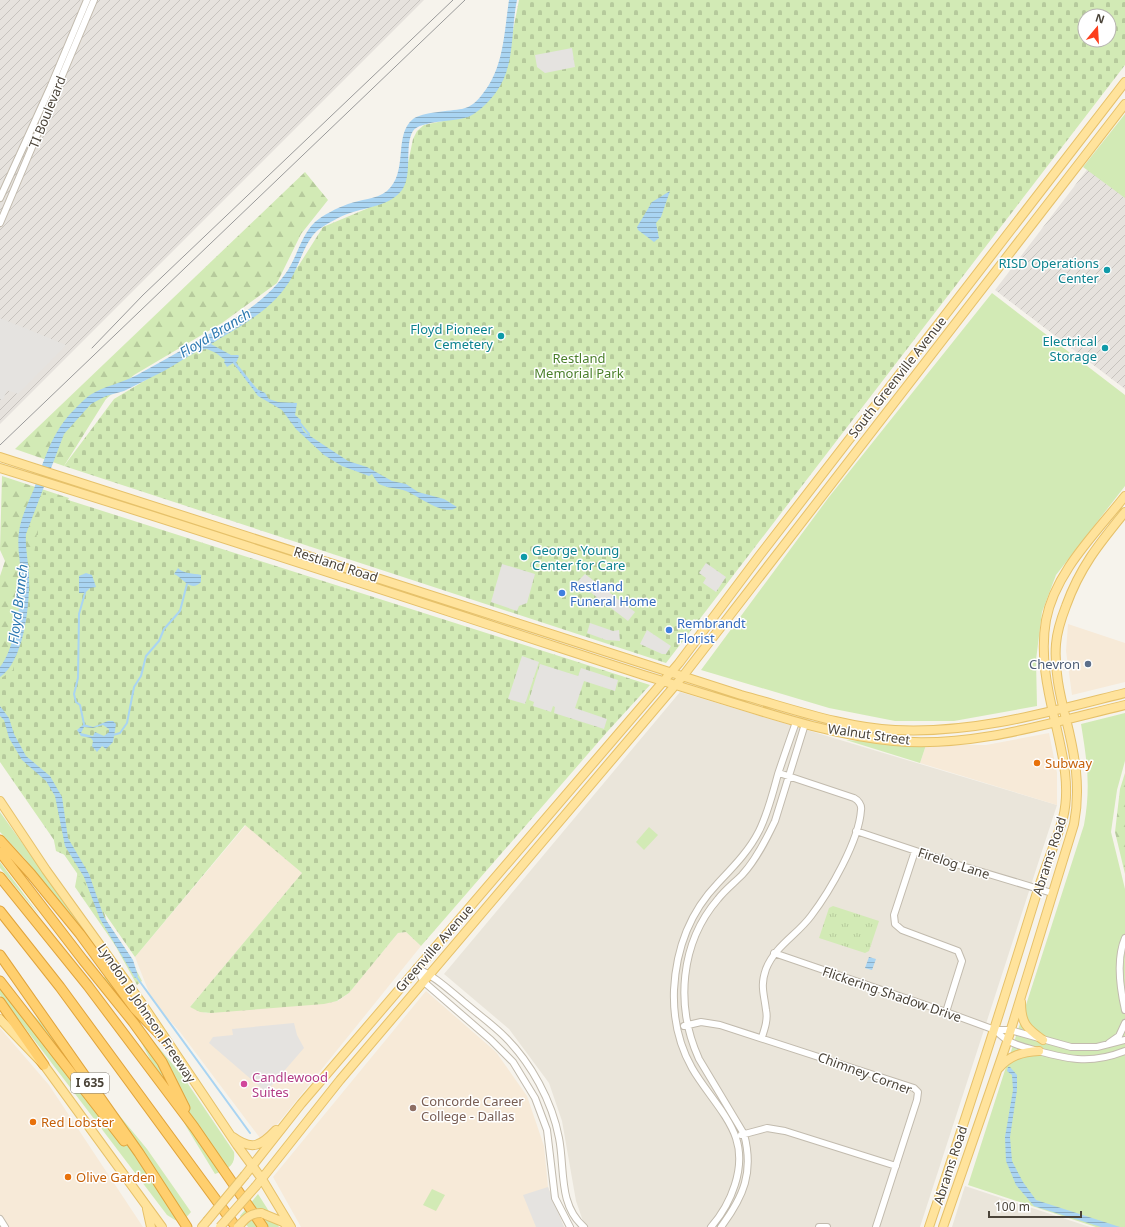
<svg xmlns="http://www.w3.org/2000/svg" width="1125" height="1227" viewBox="0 0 1125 1227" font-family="'Noto Sans',sans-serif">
  <defs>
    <pattern id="industrial-furrows" width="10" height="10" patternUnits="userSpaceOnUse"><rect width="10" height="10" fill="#e6e2dd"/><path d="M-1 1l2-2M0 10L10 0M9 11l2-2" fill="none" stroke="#c7c3be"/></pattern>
    <pattern id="forest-firs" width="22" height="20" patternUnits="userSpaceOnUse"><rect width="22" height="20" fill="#d2eab5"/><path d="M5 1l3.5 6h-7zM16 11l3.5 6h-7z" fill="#b6ca9c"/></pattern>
    <pattern id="cemetery-stones" width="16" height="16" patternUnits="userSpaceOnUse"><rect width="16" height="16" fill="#d2eab5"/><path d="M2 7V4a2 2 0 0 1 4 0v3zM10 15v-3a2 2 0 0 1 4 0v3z" fill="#b6ca9c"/></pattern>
    <pattern id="park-tufts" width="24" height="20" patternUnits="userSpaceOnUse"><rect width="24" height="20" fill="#d2eab5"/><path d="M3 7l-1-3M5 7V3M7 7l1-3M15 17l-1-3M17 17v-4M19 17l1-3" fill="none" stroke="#b6ca9c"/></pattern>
    <pattern id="water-rules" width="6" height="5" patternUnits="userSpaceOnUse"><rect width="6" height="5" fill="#a9d4f2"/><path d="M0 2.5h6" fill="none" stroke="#8caec5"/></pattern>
  </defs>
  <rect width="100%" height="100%" fill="#f6f3ec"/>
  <path fill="#eae5da" d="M680 692 1057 805 920 1227H585L576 1201 562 1121 549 1083 509 1029 444 974Z
    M965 1186 1090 1227H952Z"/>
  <path fill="#f7ead8" d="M1068 624 1125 643V682L1072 695 1066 651Z
    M1049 733 1057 773V805L920 763 926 745H986Z
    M246 825 302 873 190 1007 206 1013 338 1001 349 993 398 933 406 932 421 946 263 1142 180 1032 163 1013 150 995 135 957Z
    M426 991 496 1052 527 1096 544 1146 548 1187 564 1227H301L273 1177Z
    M0 1028 49 1085 143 1227H7L0 1215Z"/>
  <path fill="url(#industrial-furrows)" d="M0 0H424L0 424Z
    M1125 120V389L995 290Z"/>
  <path fill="#d2eab5" d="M1125 114V198L1083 167Z
    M992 293 1125 395V486L1056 575 1042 612 1036 660 1037 706 954 721H895L829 708 701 670 829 497Z
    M1125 713V761L1117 790 1111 832 1125 889V1227H1096L968 1185 1084 825C1091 787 1087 761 1081 724Z
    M846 740 926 745 920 763Z
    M0 812 106 960 25 859 0 832Z
    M649 827 658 835 644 850 636 842Z
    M0 862 40 916 0 868Z
    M106 977 141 1026 184 1078 234 1152C236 1166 227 1169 215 1174L187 1128 142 1044 101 978Z
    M0 981 54 1036 147 1149 191 1212 182 1222 175 1220 167 1215 0 995Z
    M432 1189 445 1195 436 1211 423 1205Z
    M258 1194 279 1227H248L240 1216Z"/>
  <path fill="url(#forest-firs)" d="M305 172 328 200 301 234 277 283 222 323 134 375 106 399 64 466 15 449Z
    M2 476 69 498 61 514 97 889 110 932 124 947 142 981 137 985 115 945 75 887 78 870 65 855 56 851 51 825 0 757V576L5 561 0 550Z
    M1125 773V874L1115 832 1120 789Z"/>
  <path fill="url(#cemetery-stones)" fill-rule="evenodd" d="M519 0H1125V65L666 663 64 466 114 399 253 316 277 294 299 265 323 227 390 199 403 187 413 139 417 131 424 125 471 115 506 66ZM1085 16H1109V40H1085Z
    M43 492 650 685 607 732 421 946 406 932 398 933 349 993 337 1001 324 1004 211 1013 200 1012 190 1007 302 873 245 825 135 957 0 762V679L13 670 26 610Z"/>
  <path fill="url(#park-tufts)" d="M833 906 879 921 869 951 865 953 819 938 829 908Z"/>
  <path fill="#e5e3e0" d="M572 48 575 67 545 73 537 67 535 55Z
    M0 318 66 345 18 394 7 390 3 400 0 399Z
    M706 563 726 577 716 592 703 583 706 578 699 573Z
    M502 564 535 574 527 603 519 606 517 611 491 602Z
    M585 574 635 612 628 621 577 582Z
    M590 623 613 631 619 630 620 641 606 640 587 633Z
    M647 630 671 646 666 654H662L640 644Z
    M522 656 539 662 525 704 508 699Z
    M540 664 578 676 581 668 618 680 615 691 584 681 575 708 607 719 604 729 554 713 555 707 553 706 551 712 533 706 534 702 529 700Z
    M294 1023 297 1035 304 1048 266 1092 209 1043 213 1037 233 1035 232 1029Z
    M548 1187 564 1227H536L523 1195Z"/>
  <path fill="url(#water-rules)" fill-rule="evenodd" d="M509 0H517C511 27 515 61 500 86 494 97 480 112 468 117 455 122 421 120 413 131 404 145 413 175 402 190 390 206 367 207 350 213 341 216 326 224 318 230 303 243 299 269 287 285 269 312 237 328 211 344L231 355H238L239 356 236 363 255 388 265 393 269 399 278 402 297 403 295 415 301 420 300 425 304 432 348 461 367 467 392 481 406 484 418 492 444 499 457 507C444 518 417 494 403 490 395 488 387 488 379 484 376 481 374 477 372 474L369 476 342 466 324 455 296 429 282 410 258 396 233 363 227 367 224 362 225 360 216 353 207 349 199 350 164 371 124 391 106 396 91 404 64 434 26 534C25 547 28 560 29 574 30 602 25 660 0 677V667C15 650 22 598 21 574 20 560 17 547 19 532 21 517 28 503 34 489 43 463 51 435 70 414 76 408 83 400 90 395 104 386 122 383 137 375 172 356 207 336 241 314 259 303 276 288 288 270 298 254 301 236 315 222 323 215 337 208 348 204 361 199 375 200 387 191 409 172 393 135 413 119 422 112 450 111 462 109 471 107 476 102 481 96 504 69 504 33 509 0Z
    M670 191 661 217 656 223 659 238 654 242 638 230 637 227 652 202Z
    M178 568C183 574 193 573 201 575V582C191 593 183 578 174 574Z
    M86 573 92 575 96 587 90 588 85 593H79V576Z
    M0 706 9 718 14 734 26 756 50 776 62 797 68 838 89 874 104 917 133 960 138 976 135 978 100 919 84 877 65 846 55 796 46 781 22 760 9 738 4 720 0 716Z
    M108 721H113L116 724 113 742 106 749 102 746 97 752 92 746 93 741 91 738 81 736 77 730 84 724 93 727ZM103 725 109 729V732L104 736 95 732 93 736 81 733 84 727 93 728Z
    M869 957 876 959 872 970 865 968Z
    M1008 1067H1010L1017 1075V1090L1010 1137 1012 1161 1023 1182 1036 1200 1120 1227H1101L1034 1206 1016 1185 1006 1161 1005 1137 1013 1090 1012 1075 1007 1071Z"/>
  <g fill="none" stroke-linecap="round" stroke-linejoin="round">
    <path stroke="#a9d4f2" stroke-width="2" d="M234 362 259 393
      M299 422 309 434
      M84 724 80 705 76 702 74 694 78 678 79 614 85 593
      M113 735 120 733 127 723 134 687 141 676 146 656 159 641 164 629 180 611 187 584
      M135 975 250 1133"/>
    <g stroke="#c2bbae" stroke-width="8">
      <path id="minor" d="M0 198 50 88 87 0
        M0 223 94 0
        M856 831 952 863 1052 893
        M915 851 894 915 895 924 902 930 958 951 962 961 946 1012
        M1125 938C1116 959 1120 988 1125 1010
        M774 953 946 1012 995 1030H1010L1071 1047H1097L1125 1040
        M416 968C435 976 449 990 465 1003 479 1015 493 1025 505 1037 531 1063 552 1101 559 1138 565 1168 558 1205 584 1227
        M416 968 424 982 491 1040 513 1062 535 1098 547 1130 555 1198 570 1227
        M684 1026 701 1022 720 1025 914 1088 918 1092 917 1100 876 1227
        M995 1030C1010 1045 1018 1045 1038 1051 1071 1060 1092 1064 1125 1051
        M762 1037C765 1028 768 1019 766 1010 764 993 760 986 766 969 775 946 797 935 811 916 830 891 859 841 861 810 862 805 858 800 854 798L779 773
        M1109 1043 1119 1036 1125 1023
        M741 1135 767 1128 785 1131 896 1166
        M0 1219 5 1227
        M711 1227C731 1204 746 1168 736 1138 728 1114 705 1091 692 1068 679 1045 673 1017 674 990 676 950 690 912 718 883 733 867 749 851 759 831 768 813 773 792 778 774 784 756 790 739 796 722
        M721 1227C744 1196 754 1172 744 1134L699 1059C675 1006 680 943 718 899 725 890 734 883 742 875 756 860 766 840 775 821L805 724
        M819 1227H827"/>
    </g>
    <g stroke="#e6c16a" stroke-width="10">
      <path id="major" d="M0 457 741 695C789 708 845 728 895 730 974 734 1049 712 1125 693
        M0 468C186 525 370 586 554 646 614 666 674 685 734 703 786 719 839 736 894 741 972 748 1050 723 1125 705
        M0 801 46 870 143 1005 237 1145 262 1179 291 1227
        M1021 1002C1021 1023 1026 1028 1043 1040
        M0 1019 44 1065 162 1227
        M999 1068C1010 1055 1023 1052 1039 1051
        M233 1137C252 1151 261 1146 276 1130
        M245 1175 301 1104 679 663 760 555 1125 82
        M256 1186 340 1080 683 676 1125 104
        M147 1209 151 1227
        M261 1213 283 1222 288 1227
        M202 1227 207 1221
        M929 1227C966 1118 1001 1009 1035 899 1043 872 1055 845 1063 818 1071 786 1062 752 1055 721 1047 688 1040 654 1046 620 1055 572 1096 533 1125 496
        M943 1227 1007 1042 1074 824C1081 788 1075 755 1066 719 1060 695 1054 669 1056 644 1057 631 1061 619 1066 606 1080 567 1099 544 1125 512"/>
    </g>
    <g stroke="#e0a43c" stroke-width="11">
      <path id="highway" d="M0 840 31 874 80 934 135 1009 166 1041
        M0 852 83 960 133 1022 162 1062 185 1108
        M0 877 88 986 194 1127 263 1227
        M0 911 60 987 236 1227
        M0 955 139 1153 187 1227
        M0 981 124 1141
        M0 1002 44 1065"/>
    </g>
    <use href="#minor" stroke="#fff" stroke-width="6"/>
    <use href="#major" stroke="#ffe39c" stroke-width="8"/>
    <use href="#highway" stroke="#ffcf6e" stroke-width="9"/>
    <path stroke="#9a9a9a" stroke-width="1" d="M92 348 143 295 453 0
      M0 445 465 0"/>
    <g stroke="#e6c16a" stroke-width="10" stroke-linecap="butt">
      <path id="major-bridge" d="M207 1221 245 1175
        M220 1227 256 1186
        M238 1227C245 1219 250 1213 261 1213"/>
    </g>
    <use href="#major-bridge" stroke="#ffe39c" stroke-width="8"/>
  </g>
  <g fill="#0f9aa8" stroke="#fff" stroke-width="1.5">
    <circle cx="1107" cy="270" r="4"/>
    <circle cx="501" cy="336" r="4"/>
    <circle cx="1105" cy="348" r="4"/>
    <circle cx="524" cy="557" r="4"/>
  </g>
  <g fill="#3f7fe0" stroke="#fff" stroke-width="1.5">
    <circle cx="562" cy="593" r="4"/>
    <circle cx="669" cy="630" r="4"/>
  </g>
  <circle fill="#5c6f8a" stroke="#fff" stroke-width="1.5" cx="1088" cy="664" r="4"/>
  <g fill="#e8710a" stroke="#fff" stroke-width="1.5">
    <circle cx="1037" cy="763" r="4"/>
    <circle cx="33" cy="1122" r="4"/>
    <circle cx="68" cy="1177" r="4"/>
  </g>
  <circle fill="#d1479c" stroke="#fff" stroke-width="1.5" cx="244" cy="1084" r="4"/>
  <circle fill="#8d6e63" stroke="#fff" stroke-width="1.5" cx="413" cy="1108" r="4"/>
  <g text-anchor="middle" stroke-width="3" stroke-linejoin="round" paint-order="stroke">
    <rect fill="#fff" stroke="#817c74" stroke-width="1" x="71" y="1073" width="38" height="20" rx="3"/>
    <g font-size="12" font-weight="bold" fill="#4b4439">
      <text x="90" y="1087">I 635</text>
    </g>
    <g font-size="13" fill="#4b4439" stroke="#fff">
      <text transform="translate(47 112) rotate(-68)" y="5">TI Boulevard</text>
      <text transform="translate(897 377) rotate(-52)" y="5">South Greenville Avenue</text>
      <text transform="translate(336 564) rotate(18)" y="5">Restland Road</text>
      <text transform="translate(869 734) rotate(8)" y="5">Walnut Street</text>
      <text transform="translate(1049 856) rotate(-72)" y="5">Abrams Road</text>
      <text transform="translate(954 863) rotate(18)" y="5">Firelog Lane</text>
      <text transform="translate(434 948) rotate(-49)" y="5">Greenville Avenue</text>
      <text transform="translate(892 994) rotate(19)" y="5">Flickering Shadow Drive</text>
      <text transform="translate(147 1013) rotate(56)" y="5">Lyndon B Johnson Freeway</text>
      <text transform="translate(865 1073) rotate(20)" y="5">Chimney Corner</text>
      <text transform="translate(950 1165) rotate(-72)" y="5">Abrams Road</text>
    </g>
    <g font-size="13" fill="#0d838f" stroke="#fff" text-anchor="end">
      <text x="1099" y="268">RISD Operations<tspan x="1099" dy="15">Center</tspan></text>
      <text x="493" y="334">Floyd Pioneer<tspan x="493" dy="15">Cemetery</tspan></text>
      <text x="1097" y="346">Electrical<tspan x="1097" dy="15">Storage</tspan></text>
      <text x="532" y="555" text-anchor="start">George Young<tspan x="532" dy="15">Center for Care</tspan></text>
    </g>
    <g font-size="13" fill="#4a7f2a" stroke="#fff">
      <text x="579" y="363">Restland<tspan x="579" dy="15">Memorial Park</tspan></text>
    </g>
    <g font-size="13" fill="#366cbe" stroke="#fff" text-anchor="start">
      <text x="570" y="591">Restland<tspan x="570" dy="15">Funeral Home</tspan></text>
      <text x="677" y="628">Rembrandt<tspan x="677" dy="15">Florist</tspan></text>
    </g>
    <g font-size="13" fill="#4e5e75" stroke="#fff" text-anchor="end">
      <text x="1080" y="669">Chevron</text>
    </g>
    <g font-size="13" fill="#c56008" stroke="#fff" text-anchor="start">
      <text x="1045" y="768">Subway</text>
      <text x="41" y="1127">Red Lobster</text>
      <text x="76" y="1182">Olive Garden</text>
    </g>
    <g font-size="13" fill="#b23c85" stroke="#fff" text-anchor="start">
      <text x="252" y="1082">Candlewood<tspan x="252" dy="15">Suites</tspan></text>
    </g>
    <g font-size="13" fill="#785e54" stroke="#fff" text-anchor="start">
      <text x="421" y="1106">Concorde Career<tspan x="421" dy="15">College - Dallas</tspan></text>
    </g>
    <g font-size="14" font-style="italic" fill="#2e7ab2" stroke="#fff">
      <text transform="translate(215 333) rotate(-31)" y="5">Floyd Branch</text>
      <text transform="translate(18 604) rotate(-83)" y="5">Floyd Branch</text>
    </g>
  </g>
  <g transform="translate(1097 28) rotate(18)"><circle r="19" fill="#ffffff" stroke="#b7b4b0"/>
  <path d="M0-3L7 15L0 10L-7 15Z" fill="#fc3f1d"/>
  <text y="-6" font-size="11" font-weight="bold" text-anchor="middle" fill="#4b4439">N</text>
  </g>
  <path d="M989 1211v6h92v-6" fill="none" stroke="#4b4439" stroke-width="2"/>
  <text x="995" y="1211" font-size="12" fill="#4b4439" stroke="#ffffff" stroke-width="3" paint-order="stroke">100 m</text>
</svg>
